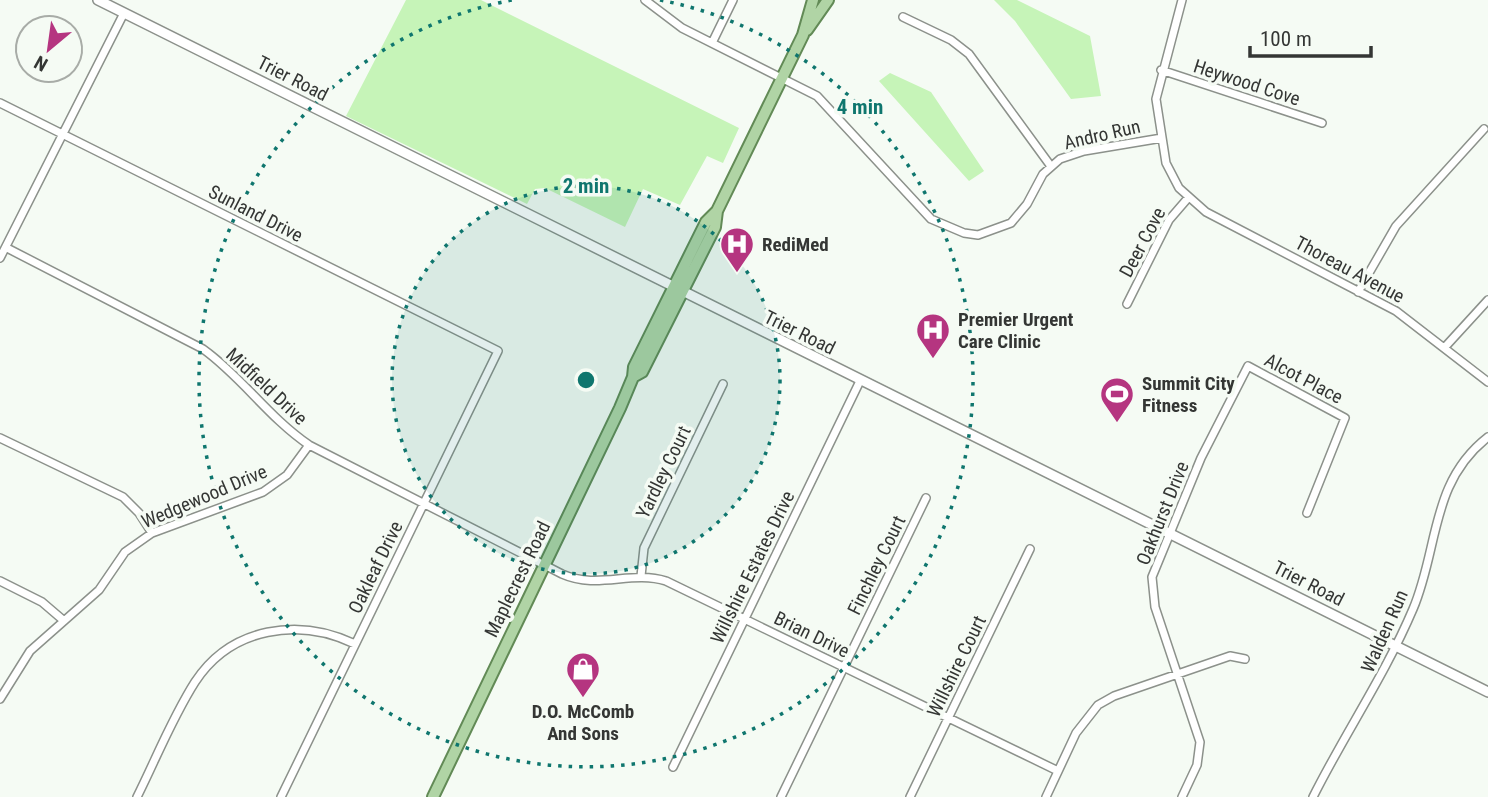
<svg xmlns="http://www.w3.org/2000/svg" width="1488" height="797" viewBox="0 0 1488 797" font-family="'Roboto Condensed',sans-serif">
  <rect width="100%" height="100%" fill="#f5fbf4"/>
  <path fill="#c6f4b8" d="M406 0H481L739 128 723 163 707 156 680 205 643 189 625 227 545 188 535 189 527 204 346 116Z
    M994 0H1017L1090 36 1101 96 1071 99 1015 21Z
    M890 73 931 92 984 171 969 181 879 81Z"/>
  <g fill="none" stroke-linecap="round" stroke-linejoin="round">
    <g stroke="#8c918b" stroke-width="10">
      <path id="minor" d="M645 0 682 28 817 96 931 219 964 233 978 235 1011 223 1027 204 1043 174 1060 159 1084 151 1162 138
        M1182 0 1156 99 1166 163 1179 188 1206 212 1396 311 1488 382
        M903 17 951 40 969 54 1050 165
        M712 43 733 0
        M1161 70 1322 123
        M0 103 498 351 281 797
        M7 248 203 349C242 377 268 417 309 445L562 574C598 590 631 570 666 581L1058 771
        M0 258 124 13
        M1358 292 1396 226 1484 129
        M1127 304 1169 220 1188 198
        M1445 347 1488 300
        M0 438 123 497 139 513 152 533
        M641 576 644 548 723 384
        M0 581 42 602 63 620
        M0 699 30 651 99 590 125 552 152 533 263 492 287 475 309 445
        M673 767 860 381
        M137 797C156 759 172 718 195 682 231 627 299 617 355 644
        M781 797 926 498
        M910 797 1030 549
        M1046 797 1076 733 1098 705 1114 696 1230 656 1245 659
        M1182 797 1197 765 1200 742 1155 607 1152 577 1201 458 1248 366 1345 418 1307 513
        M1313 797C1345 733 1385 675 1413 609 1439 548 1430 482 1488 437"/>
    </g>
    <g stroke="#8c918b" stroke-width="12">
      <path id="tertiary" d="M98 0 1488 692"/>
    </g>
    <g stroke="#628a56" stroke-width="14">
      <path id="primary" d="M807 30 828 0
        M633 377 642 372 715 227 717 211 803 35 813 0
        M433 797 620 408 633 377 634 367 706 222 717 211"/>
    </g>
    <use href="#minor" stroke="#fff" stroke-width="7"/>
    <use href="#tertiary" stroke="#fff" stroke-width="9"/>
    <use href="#primary" stroke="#b0d4a5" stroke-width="10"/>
  </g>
  <circle cx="586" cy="380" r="194" fill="#0f766e" fill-opacity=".12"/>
  <g fill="none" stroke="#0f766e" stroke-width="3.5" stroke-dasharray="3.5 7">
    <circle cx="586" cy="380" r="194"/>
    <path d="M660 0A387 387 0 1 1 512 0"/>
  </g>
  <defs>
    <g id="hospital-pin" transform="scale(1.75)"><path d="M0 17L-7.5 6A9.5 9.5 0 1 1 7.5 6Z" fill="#b53580" stroke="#f5fbf4"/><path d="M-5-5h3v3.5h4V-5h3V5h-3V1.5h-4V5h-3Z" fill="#fff"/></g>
    <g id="stadium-pin" transform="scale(1.75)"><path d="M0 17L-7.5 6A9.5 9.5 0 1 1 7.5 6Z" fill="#b53580" stroke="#f5fbf4"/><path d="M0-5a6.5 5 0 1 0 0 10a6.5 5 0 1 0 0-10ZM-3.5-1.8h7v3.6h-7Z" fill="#fff"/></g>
    <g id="shop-pin" transform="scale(1.75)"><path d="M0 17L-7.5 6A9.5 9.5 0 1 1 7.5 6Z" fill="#b53580" stroke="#f5fbf4"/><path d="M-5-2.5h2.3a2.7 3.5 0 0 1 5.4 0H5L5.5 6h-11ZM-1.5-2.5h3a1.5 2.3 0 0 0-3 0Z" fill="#fff"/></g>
  </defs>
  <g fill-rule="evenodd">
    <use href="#hospital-pin" x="737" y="244"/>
    <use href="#hospital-pin" x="933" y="330"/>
    <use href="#stadium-pin" x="1117" y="394"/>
    <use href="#shop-pin" x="583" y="669"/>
  </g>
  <g text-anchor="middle" stroke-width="7" stroke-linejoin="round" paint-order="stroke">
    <g font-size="19" fill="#343634" stroke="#f5fbf4">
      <text transform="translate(293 78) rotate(27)" y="7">Trier Road</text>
      <text transform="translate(1247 82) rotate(18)" y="7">Heywood Cove</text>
      <text transform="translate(1102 134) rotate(-13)" y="7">Andro Run</text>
      <text transform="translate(256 213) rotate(27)" y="7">Sunland Drive</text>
      <text transform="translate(1142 242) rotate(-62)" y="7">Deer Cove</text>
      <text transform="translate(1350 269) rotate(28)" y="7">Thoreau Avenue</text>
      <text transform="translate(800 332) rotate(26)" y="7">Trier Road</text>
      <text transform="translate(1304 378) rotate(28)" y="7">Alcot Place</text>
      <text transform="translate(267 386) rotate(43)" y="7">Midfield Drive</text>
      <text transform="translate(663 472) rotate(-64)" y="7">Yardley Court</text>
      <text transform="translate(204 496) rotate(-23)" y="7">Wedgewood Drive</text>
      <text transform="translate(1162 513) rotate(-68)" y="7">Oakhurst Drive</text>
      <text transform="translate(876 565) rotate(-64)" y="7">Finchley Court</text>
      <text transform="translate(375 567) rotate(-64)" y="7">Oakleaf Drive</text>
      <text transform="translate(752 567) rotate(-64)" y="7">Willshire Estates Drive</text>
      <text transform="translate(517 579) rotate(-64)" y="7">Maplecrest Road</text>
      <text transform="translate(1309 583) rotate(27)" y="7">Trier Road</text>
      <text transform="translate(1384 631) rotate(-66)" y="7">Walden Run</text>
      <text transform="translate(812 634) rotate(26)" y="7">Brian Drive</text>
      <text transform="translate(956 666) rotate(-64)" y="7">Willshire Court</text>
    </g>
    <g font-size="19" font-weight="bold" fill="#343634" stroke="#f5fbf4" text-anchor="start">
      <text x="762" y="251">RediMed</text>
      <text x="958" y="326">Premier Urgent<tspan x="958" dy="22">Care Clinic</tspan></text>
      <text x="1142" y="390">Summit City<tspan x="1142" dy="22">Fitness</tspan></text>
      <text x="583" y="718" text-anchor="middle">D.O. McComb<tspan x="583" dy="22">And Sons</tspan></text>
    </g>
  </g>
  <circle cx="586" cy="380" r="10" fill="#0f766e" stroke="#f5fbf4" stroke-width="3.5"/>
  <g font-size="21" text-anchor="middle" font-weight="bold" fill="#0f766e" stroke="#f5fbf4" stroke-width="7" stroke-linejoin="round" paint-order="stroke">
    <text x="860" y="114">4 min</text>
    <text x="586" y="193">2 min</text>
  </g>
  <g transform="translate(49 49) rotate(209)"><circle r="33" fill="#f5fbf4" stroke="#a8aca7" stroke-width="2"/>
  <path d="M0-5L12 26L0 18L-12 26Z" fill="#b53580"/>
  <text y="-10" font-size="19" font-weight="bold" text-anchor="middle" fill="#343634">N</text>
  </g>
  <path d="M1250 46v10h121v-10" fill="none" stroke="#343634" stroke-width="3.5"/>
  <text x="1260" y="46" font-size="21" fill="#343634" stroke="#f5fbf4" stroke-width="5" paint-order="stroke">100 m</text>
</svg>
